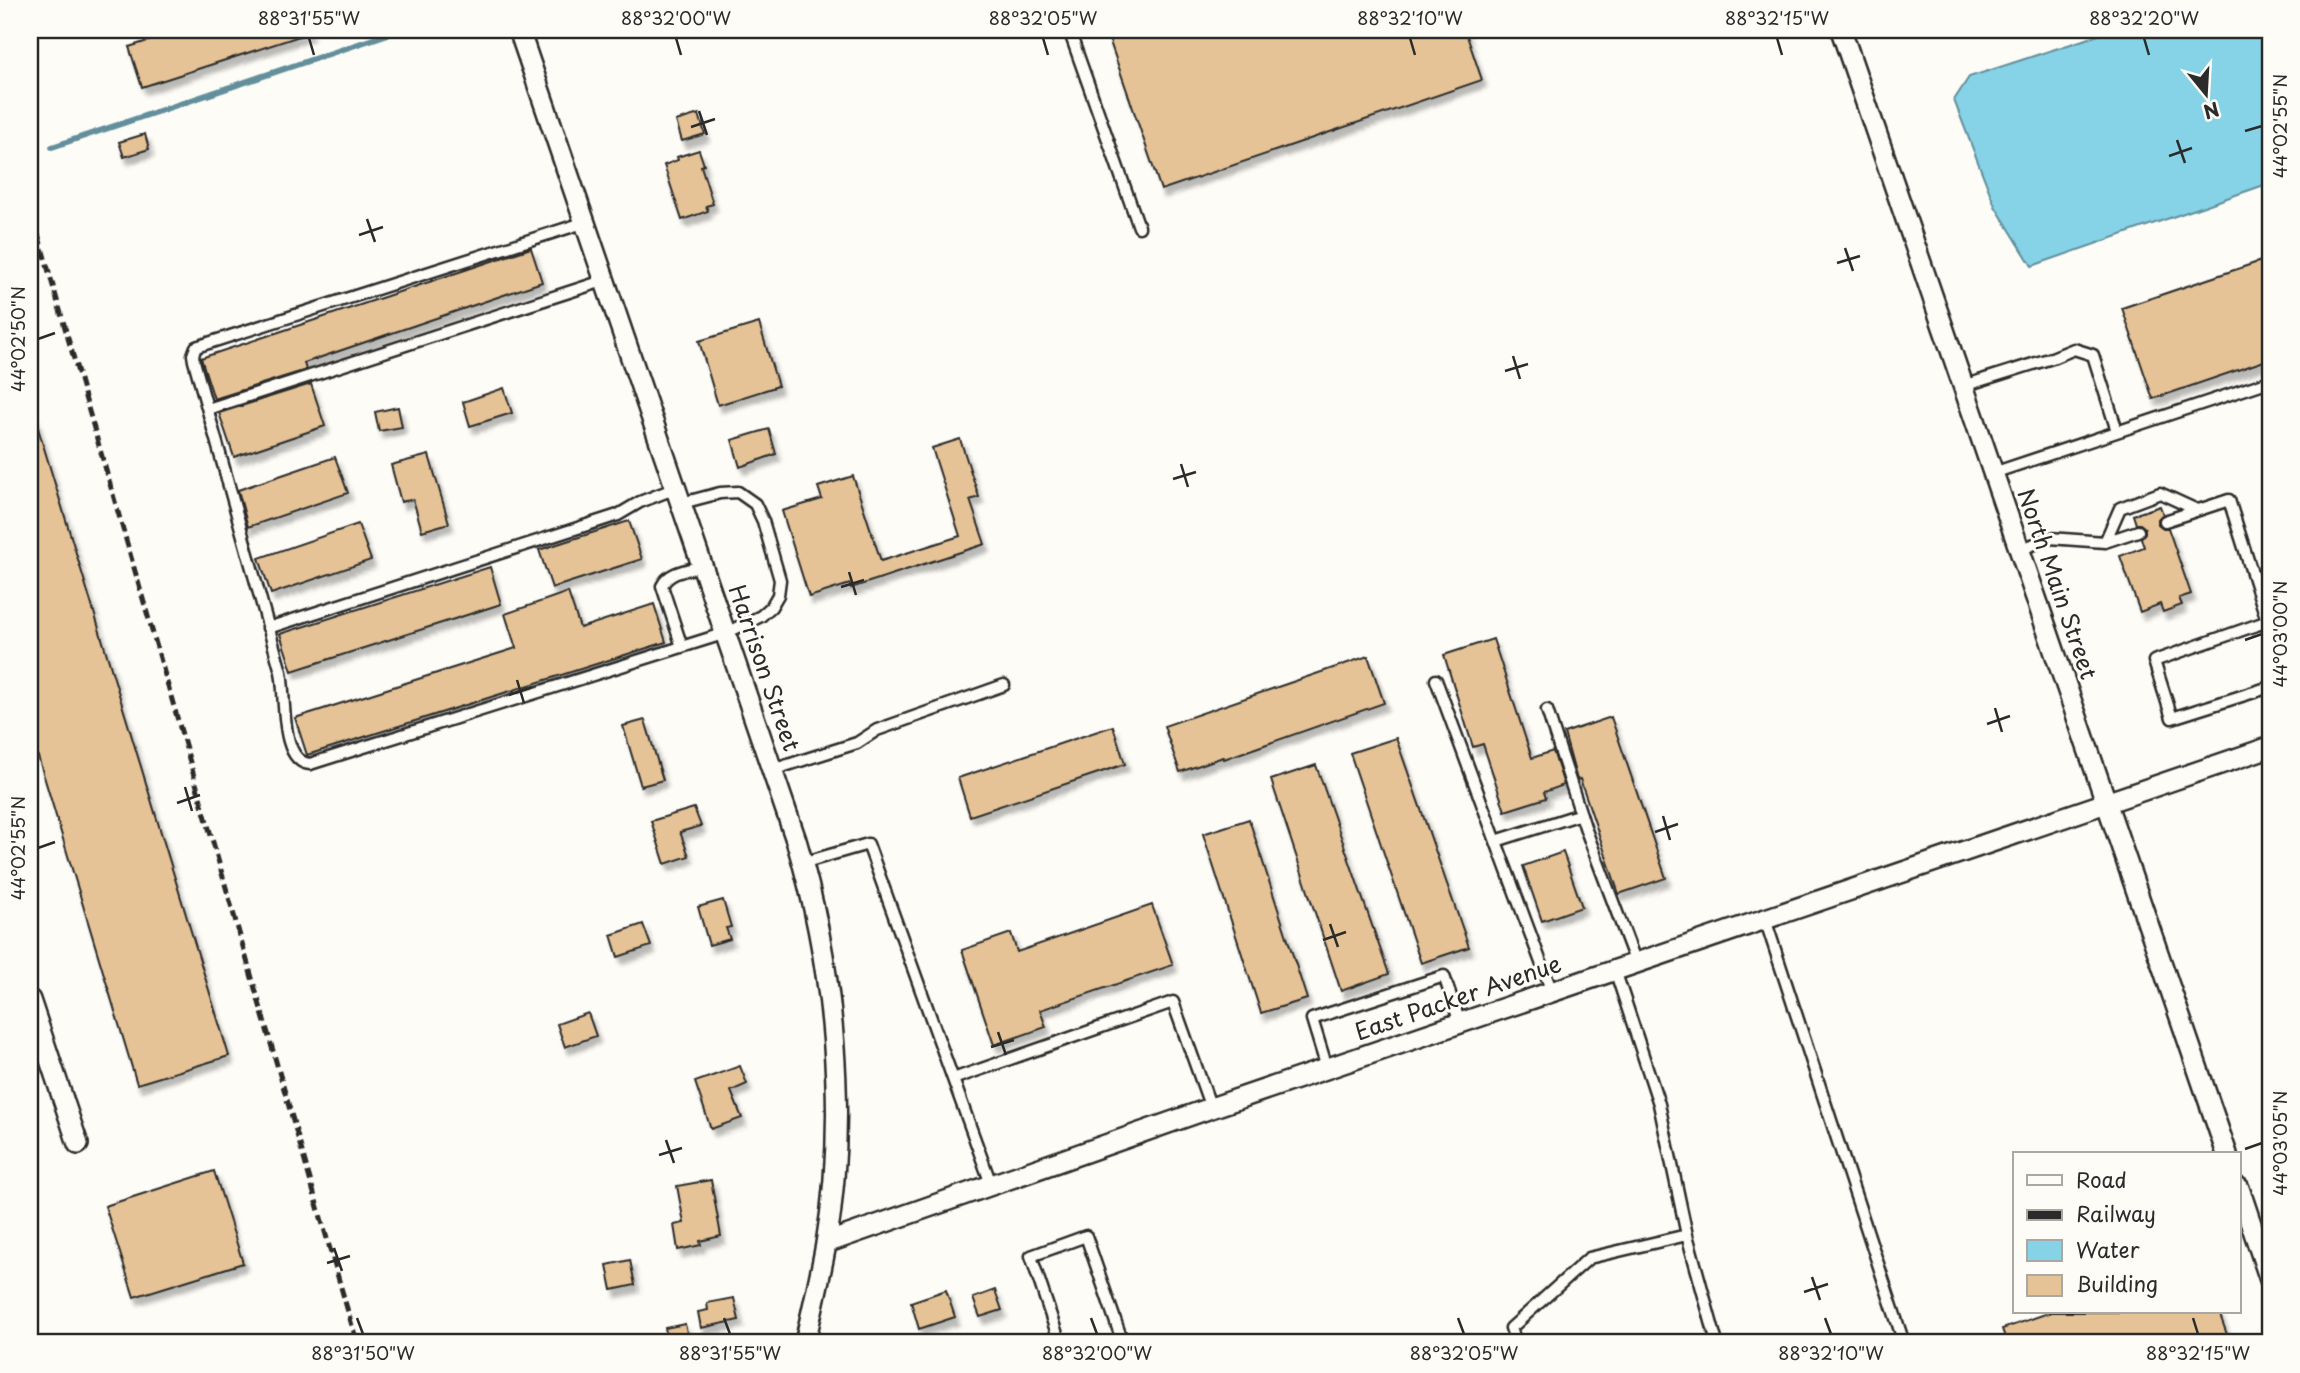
<svg xmlns="http://www.w3.org/2000/svg" width="2300" height="1373" viewBox="0 0 2300 1373" font-family="'Playpen Sans',sans-serif">
  <defs>
    <filter id="shadow"><feDropShadow dx="4" dy="7" stdDeviation="2" flood-color="#0004"/></filter>
  </defs>
  <rect width="100%" height="100%" fill="#fdfcf7"/>
  <filter id="ink" filterUnits="userSpaceOnUse"><feTurbulence type="fractalNoise" baseFrequency=".0143" numOctaves="2"/><feDisplacementMap in="SourceGraphic" scale="14" xChannelSelector="R" yChannelSelector="G"/><feConvolveMatrix kernelMatrix="1 2 1 2 8 2 1 2 1" color-interpolation-filters="sRGB"/></filter>
  <g filter="url(#ink)">
    <path fill="#86d2e6" stroke="#628f9b" stroke-width="2" d="M2114 30H2270V183L2032 266 1995 206 1954 100 1969 77Z"/>
    <g fill="none" stroke-linecap="round" stroke-linejoin="round">
      <path stroke="#628f9b" stroke-width="6" d="M52 147 400 30"/>
    </g>
    <path fill="#e5c396" stroke="#2b2b2b" stroke-width="2" filter="url(#shadow)" d="M182 30H309V33L142 87 129 47Z
      M1106 30H1465L1482 80 1161 190Z
      M699 114 705 134 682 141 676 121Z
      M145 134 149 149 124 157 119 142Z
      M699 150 704 165 701 166 713 204 706 206 708 211 682 220 664 165 678 160 677 157Z
      M531 248 542 282 304 363 306 370 214 399 201 358Z
      M2270 258V359L2153 399 2122 308Z
      M759 323 778 386 718 405 699 341Z
      M311 384 325 426 234 457 219 413Z
      M504 388 512 413 470 426 463 402Z
      M398 407 402 427 379 431 375 412Z
      M34 415 229 1056 137 1084 30 730V416Z
      M769 429 776 454 740 467 732 440Z
      M960 439 979 497 970 500 985 544 851 588 850 584 809 597 782 511 822 499 818 487 853 476 881 561 960 536 932 448Z
      M429 455 449 523 422 531 413 499 401 502 391 465Z
      M335 457 348 493 248 527 238 490Z
      M2160 506 2163 514 2158 519V524L2163 528H2168L2191 594 2179 598 2182 605 2163 612 2160 604 2140 612 2120 556 2144 547 2141 538 2145 533V528L2140 524H2136L2133 515Z
      M629 521 642 559 552 588 539 550Z
      M358 524 371 560 271 594 259 558Z
      M490 567 501 604 292 671 280 634Z
      M568 592 580 628 654 604 666 642 307 755 295 718 516 648 505 614Z
      M1493 639 1532 758 1553 751 1564 785 1544 792 1546 798 1505 811 1483 744 1473 747 1444 655Z
      M1368 656 1384 703 1224 759 1223 757 1180 772 1164 726Z
      M1611 717 1666 878 1619 894 1580 779 1577 780 1564 733Z
      M645 720 663 780 641 786 623 726Z
      M1113 726 1125 764 970 816 958 778Z
      M1396 738 1469 947 1421 963 1350 753Z
      M1316 765 1389 974 1341 991 1271 780Z
      M694 808 701 826 680 832 689 856 665 864 651 821Z
      M1249 819 1307 999 1261 1013 1203 834Z
      M1563 852 1582 907 1542 921 1523 866Z
      M723 900 731 927 726 928 730 939 709 945 698 907Z
      M1152 905 1173 965 1040 1010 1046 1027 994 1045 962 950 1011 933 1017 952Z
      M643 924 651 946 618 957 611 935Z
      M588 1013 596 1036 565 1047 557 1024Z
      M740 1066 747 1084 731 1091 742 1118 711 1129 695 1082Z
      M214 1171 243 1263 134 1297 105 1206Z
      M711 1180 721 1236 700 1241 701 1245 678 1250 674 1225 684 1223 677 1186Z
      M630 1260 635 1285 612 1290 607 1265Z
      M946 1290 955 1317 919 1329 911 1302Z
      M995 1290 1002 1310 980 1317 973 1298Z
      M734 1298 739 1320 701 1328 698 1312 708 1310 707 1303Z
      M2051 1312H2219L2230 1343H2007L2002 1329Z
      M685 1324 689 1340 668 1343 665 1328Z"/>
    <g fill="none" stroke-linecap="round" stroke-linejoin="round">
      <g stroke="#2b2b2b" stroke-width="15">
        <path id="service" d="M1069 30 1139 227
          M586 222 196 347 193 355 194 361 281 672C286 694 279 762 310 764L726 633 761 616 771 607 778 595 780 580 763 521 755 504 738 492 720 493 682 503
          M1963 386 2052 358 2074 349 2093 355 2117 431
          M208 409 606 280
          M1993 473 2270 381
          M2165 521 2229 500 2270 630
          M2105 542 2120 508 2160 493 2197 510
          M2020 550 2049 538 2105 542 2138 531
          M2268 621 2154 661 2172 718 2270 687
          M268 628 618 515 640 502 676 488
          M682 647 662 586C669 571 688 570 703 566
          M1436 680 1552 992
          M1547 710 1586 830 1636 963
          M772 770 857 743 877 730 1004 685
          M1496 841 1581 814
          M802 863 868 844 991 1184
          M1765 919 1904 1343
          M1615 970 1659 1104 1687 1235 1717 1343
          M1327 1068 1312 1019 1444 976 1460 1023
          M953 1079 1173 1002 1211 1108
          M1060 1343 1031 1256 1086 1236 1123 1343
          M1516 1343 1511 1328 1589 1258 1687 1235"/>
      </g>
      <g stroke="#2b2b2b" stroke-width="24">
        <path id="minor" d="M519 30 796 840C834 966 848 1114 826 1244 820 1278 812 1310 805 1343
          M1841 30 2227 1154
          M30 1000 78 1144
          M2239 1188 2270 1280
          M826 1243 1211 1108 2270 747"/>
      </g>
      <use href="#service" stroke="#fdfcf7" stroke-width="10"/>
      <use href="#minor" stroke="#fdfcf7" stroke-width="19"/>
      <path stroke="#2b2b2b" stroke-width="5" stroke-dasharray="10 5" stroke-linecap="butt" d="M30 206 357 1343"/>
    </g>
  </g>
  <path fill="none" stroke="#2b2b2b" stroke-width="2.5" d="M309 38 314 55M676 38 681 55M1043 38 1048 55M1410 38 1415 55M1777 38 1782 55M2144 38 2149 55M699 111 707 135M691 127 715 119M2245 131 2262 126M2177 140 2185 163M2169 156 2192 148M367 219 375 242M359 235 383 227M1845 248 1853 271M1837 263 1860 256M38 339 55 333M1513 356 1520 379M1505 371 1528 364M1181 464 1188 487M1173 479 1196 472M849 572 856 595M841 587 864 580M2245 640 2262 634M517 680 524 703M509 695 532 687M1995 708 2002 732M1987 724 2010 716M185 787 192 811M177 803 200 795M1663 816 1670 840M1655 832 1678 824M38 848 55 842M1330 924 1338 947M1323 940 1346 932M998 1032 1006 1055M991 1047 1014 1040M666 1140 674 1163M2245 1149 2262 1143M659 1155 682 1148M334 1248 342 1271M327 1263 350 1256M1812 1277 1820 1300M1804 1292 1828 1284M357 1318 363 1334M724 1318 730 1334M1091 1318 1097 1334M1458 1318 1464 1334M1825 1318 1831 1334M2193 1318 2198 1334"/>
  <g text-anchor="middle" stroke-width="6" stroke-linejoin="round" paint-order="stroke">
    <g font-size="23" fill="#2b2b2b" stroke="#fdfcf7">
      <text transform="translate(2057 584) rotate(71)" y="8">North Main Street</text>
      <text transform="translate(764 668) rotate(71)" y="8">Harrison Street</text>
      <text transform="translate(1458 998) rotate(-19)" y="8">East Packer Avenue</text>
    </g>
  </g>
  <rect width="2300" height="1373" fill="none" stroke="#fdfcf7" stroke-width="77"/>
  <rect x="2013" y="1152" width="228" height="161" fill="#fdfcf7" stroke="#a9a8a5" stroke-width="2"/>
  <rect x="2027" y="1175" width="35" height="10" fill="#fdfcf7" stroke="#a9a8a5" stroke-width="2"/>
  <text x="2076" y="1188" font-size="21" fill="#2b2b2b">Road</text>
  <rect x="2027" y="1210" width="35" height="10" fill="#2b2b2b" stroke="#a9a8a5" stroke-width="2"/>
  <text x="2076" y="1222" font-size="21" fill="#2b2b2b">Railway</text>
  <rect x="2027" y="1240" width="35" height="21" fill="#86d2e6" stroke="#a9a8a5" stroke-width="2"/>
  <text x="2076" y="1258" font-size="21" fill="#2b2b2b">Water</text>
  <rect x="2027" y="1275" width="35" height="21" fill="#e5c396" stroke="#a9a8a5" stroke-width="2"/>
  <text x="2076" y="1292" font-size="21" fill="#2b2b2b">Building</text>
  <g transform="translate(2206 94) rotate(162)" stroke="#fdfcf7" stroke-width="5" paint-order="stroke">
  <path d="M0-5L12 26L0 18L-12 26Z" fill="#2b2b2b"/>
  <text y="-10" font-size="19" font-weight="bold" text-anchor="middle" fill="#2b2b2b">N</text>
  </g>
  <rect x="38" y="38" width="2224" height="1296" fill="none" stroke="#2b2b2b" stroke-width="2.5"/>
  <g font-size="18" text-anchor="middle" fill="#2b2b2b">
    <text x="309" y="25">88°31'55"W</text>
    <text x="676" y="25">88°32'00"W</text>
    <text x="1043" y="25">88°32'05"W</text>
    <text x="1410" y="25">88°32'10"W</text>
    <text x="1777" y="25">88°32'15"W</text>
    <text x="2144" y="25">88°32'20"W</text>
    <text transform="translate(2281 126) rotate(-90)" y="6">44°02'55"N</text>
    <text transform="translate(19 339) rotate(-90)" y="6">44°02'50"N</text>
    <text transform="translate(2281 634) rotate(-90)" y="6">44°03'00"N</text>
    <text transform="translate(19 848) rotate(-90)" y="6">44°02'55"N</text>
    <text transform="translate(2281 1143) rotate(-90)" y="6">44°03'05"N</text>
    <text x="363" y="1360">88°31'50"W</text>
    <text x="730" y="1360">88°31'55"W</text>
    <text x="1097" y="1360">88°32'00"W</text>
    <text x="1464" y="1360">88°32'05"W</text>
    <text x="1831" y="1360">88°32'10"W</text>
    <text x="2198" y="1360">88°32'15"W</text>
  </g>
</svg>
